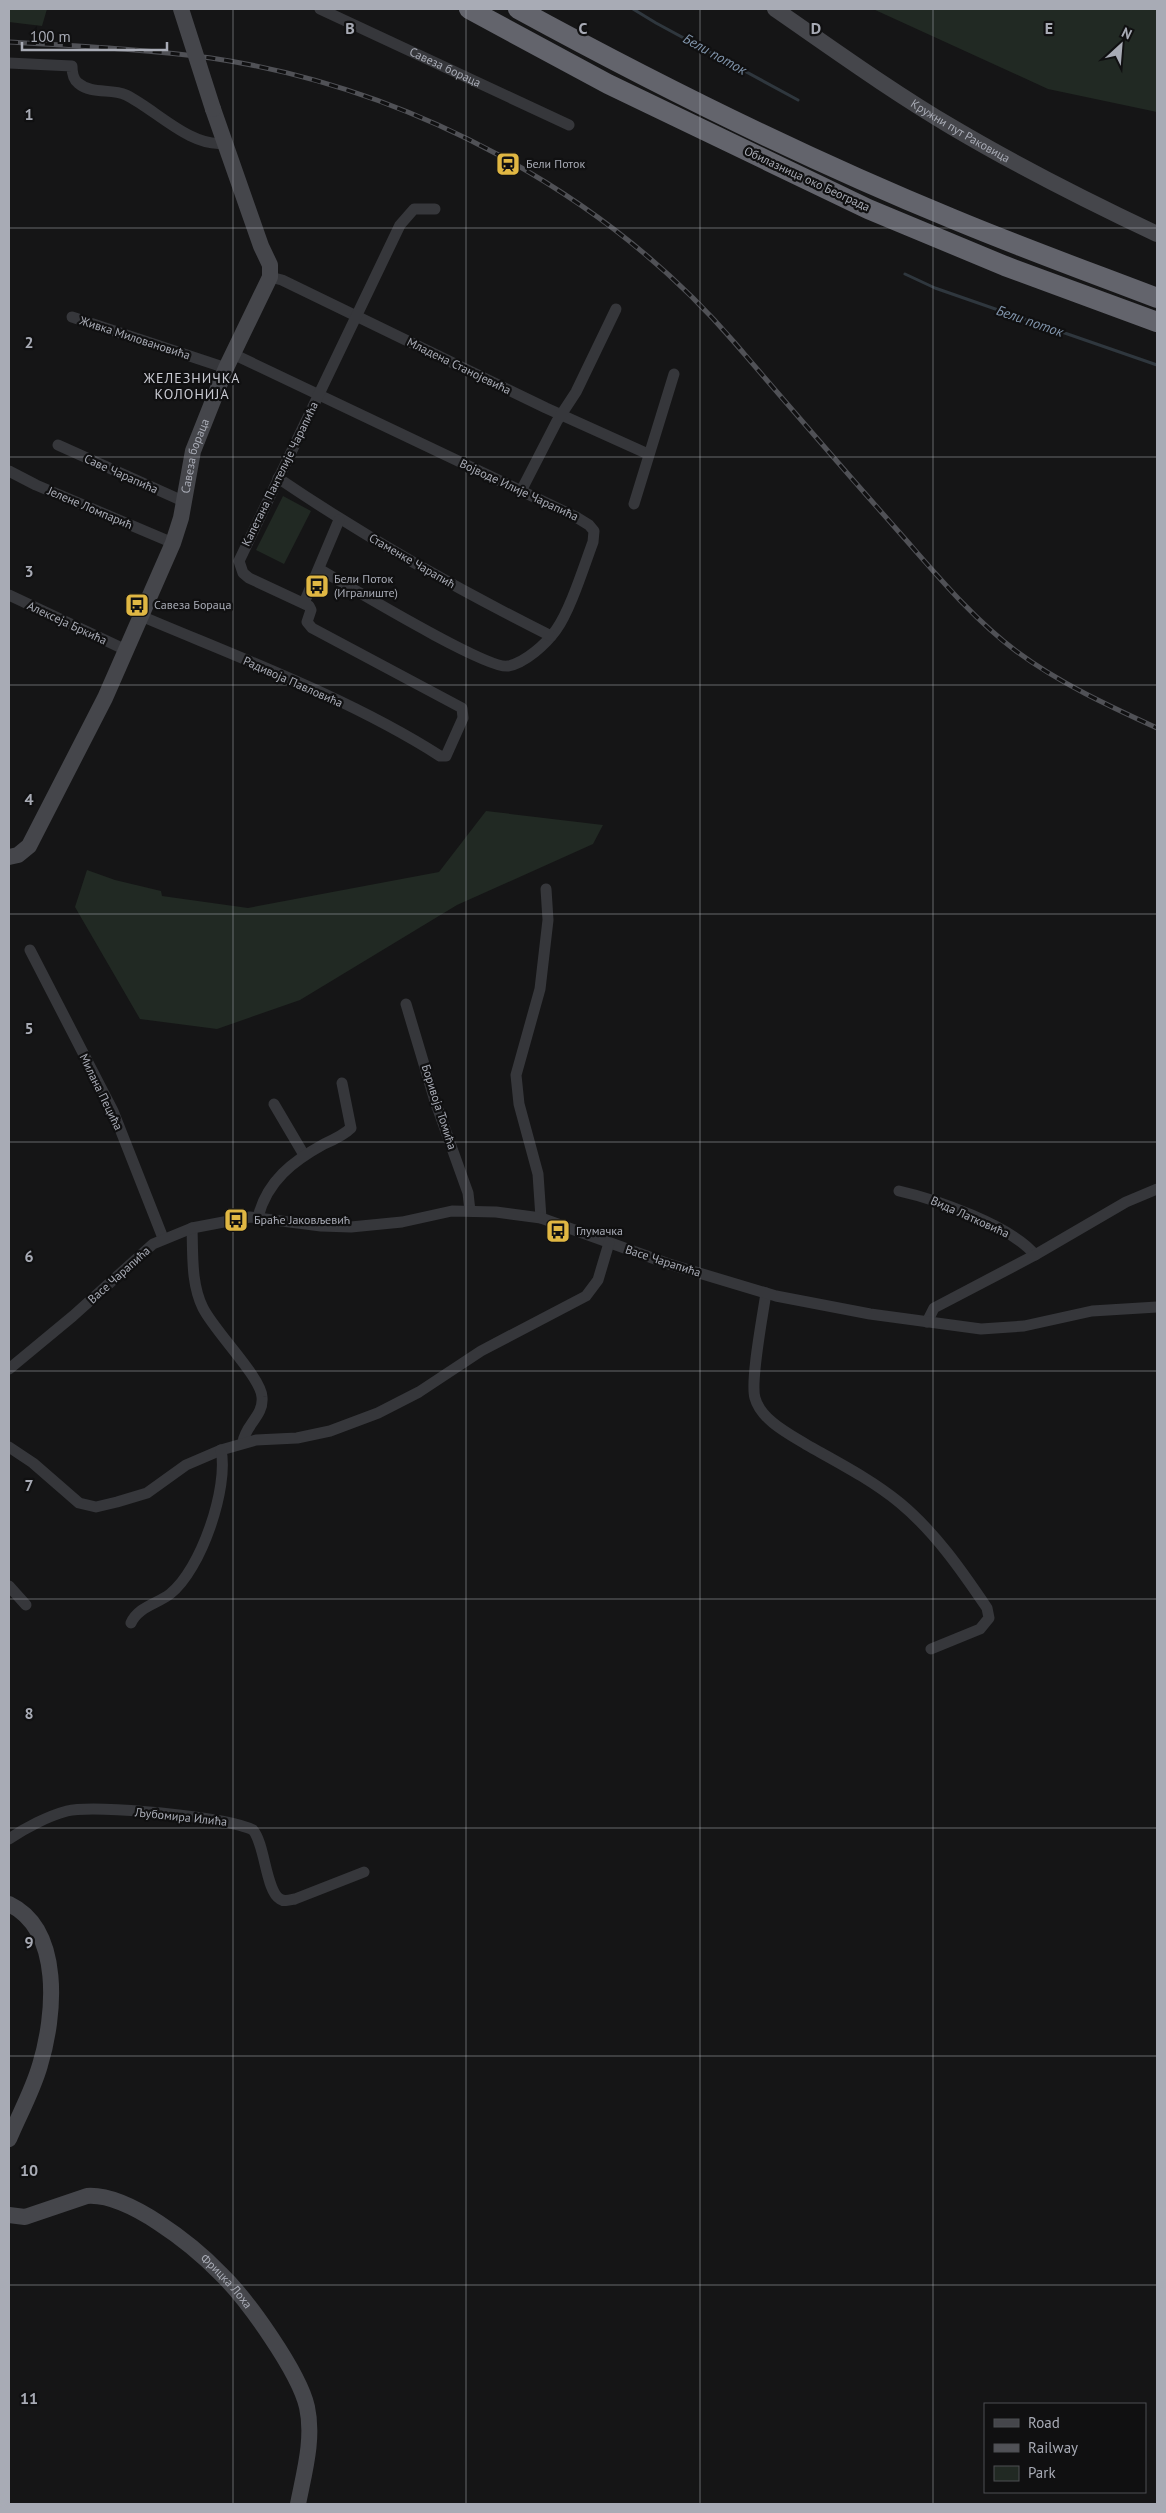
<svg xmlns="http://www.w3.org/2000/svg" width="1166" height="2513" viewBox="0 0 1166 2513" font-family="'PT Sans',sans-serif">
  <rect width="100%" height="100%" fill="#151516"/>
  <path fill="#212923" d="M9 9H47L42 26 9 22Z
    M873 9H1157V112L1048 89Z
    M283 496 311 511 284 564 256 550Z
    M486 811 603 825 593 844 457 905 300 1000 217 1029 140 1019 75 907 87 870 115 880 161 891 162 896 248 908 439 872Z"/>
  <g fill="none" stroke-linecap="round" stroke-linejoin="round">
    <path stroke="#2f373e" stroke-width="3" d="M633 9 656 23 798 100
      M905 274 935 288 1157 365"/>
    <g stroke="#36373b" stroke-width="11">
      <path id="s1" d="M320 9 569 125"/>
      <path d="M9 63 72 66C72 73 73 79 78 83 92 95 111 88 126 95 155 109 191 148 224 143"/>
      <path d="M270 277 282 280 546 408 648 454"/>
      <path d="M72 317 226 368"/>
      <path d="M233 354 576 517 589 525 594 531 593 542C584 566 570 611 556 630 546 644 525 663 508 666 487 670 347 585 319 569"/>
      <path d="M58 445 185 502"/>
      <path d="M9 471 36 485 173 543"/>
      <path d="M278 478C365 537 457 589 551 636"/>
      <path d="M521 491 557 421 576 392 616 309"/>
      <path d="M634 504 674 374"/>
      <path d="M9 595 126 650"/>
      <path d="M304 603 339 520"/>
      <path d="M141 616C240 658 349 698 440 756H446L463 718 462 708 312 628 307 622 311 610 309 606 249 578 243 573 239 561 400 225 414 209H435"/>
      <path d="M30 950 113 1111 163 1238"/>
      <path d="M406 1004 435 1101 468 1193 470 1211"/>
      <path d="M274 1104 304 1155"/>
      <path d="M899 1191C935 1199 1012 1226 1035 1255"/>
      <path d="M258 1217C267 1181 293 1161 324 1144 333 1140 344 1135 351 1128L342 1083"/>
      <path d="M541 1218 538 1174 519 1104 516 1075 540 989 548 920 546 889"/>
      <path d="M192 1228C193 1255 191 1284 203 1308 215 1332 261 1377 262 1397 264 1416 245 1425 243 1442"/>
      <path d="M766 1293C763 1314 750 1381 755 1398 761 1420 789 1434 807 1445 839 1463 872 1480 900 1503 935 1532 962 1571 987 1608L989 1618 980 1629 931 1649"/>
      <path d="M927 1322 934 1308 1035 1255 1126 1202 1157 1189"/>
      <path d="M9 1369 73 1316 153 1244 192 1228 250 1217 321 1226 351 1227 402 1222 452 1211 496 1212 541 1218 669 1264 776 1296 870 1314 981 1329 1024 1326 1092 1311 1157 1307"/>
      <path d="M9 1447 33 1463 79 1503 96 1507 117 1502 147 1493 186 1465 221 1450 256 1440 297 1438 330 1431 378 1413 419 1392 481 1351 586 1296 598 1280 609 1243"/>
      <path d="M9 1586 26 1605"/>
      <path d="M131 1623C138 1607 157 1604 170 1594 201 1570 229 1487 221 1450"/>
      <path d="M9 1839C25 1828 48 1816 67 1811 95 1804 228 1817 253 1830 265 1844 266 1892 280 1899 284 1902 290 1900 295 1899L364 1872"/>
    </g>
    <g stroke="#45464b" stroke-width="16">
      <path id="s2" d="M775 9C833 49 891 91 952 127 1018 166 1087 201 1157 234"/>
      <path id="s3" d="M9 857 18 855 29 846 105 698 173 543 181 518 193 451 226 368 270 277V265L261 246 213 109"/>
      <path d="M9 1904C63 1930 55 2016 40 2065 33 2090 19 2115 9 2139"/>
      <path id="s4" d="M9 2215 25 2217 87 2196C128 2193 193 2245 221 2274 247 2299 299 2372 307 2407 314 2439 304 2473 298 2504"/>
    </g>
    <path stroke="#63646c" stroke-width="20" d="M469 9 608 84 868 209 1005 266 1157 322
      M518 9C659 86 804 158 953 219 1020 247 1089 272 1157 298"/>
    <g stroke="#505156" stroke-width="5">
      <path id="rail" d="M9 42C76 46 144 49 211 58 407 87 604 191 734 342 789 406 843 469 899 532 936 574 972 618 1016 651 1059 683 1109 706 1157 728"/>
    </g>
    <use href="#rail" stroke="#101011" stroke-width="3" stroke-dasharray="9" stroke-linecap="butt"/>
    <path stroke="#45464b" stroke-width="16" d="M181 9 213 109"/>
  </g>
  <path fill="none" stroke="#a8abb5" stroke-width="1" stroke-opacity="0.55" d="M233 9V2504M466 9V2504M700 9V2504M933 9V2504M9 228H1157M9 457H1157M9 685H1157M9 914H1157M9 1142H1157M9 1371H1157M9 1599H1157M9 1828H1157M9 2056H1157M9 2285H1157"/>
  <defs>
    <g id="station-square" transform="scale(1.25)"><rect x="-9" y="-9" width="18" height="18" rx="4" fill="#e0b743" stroke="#101011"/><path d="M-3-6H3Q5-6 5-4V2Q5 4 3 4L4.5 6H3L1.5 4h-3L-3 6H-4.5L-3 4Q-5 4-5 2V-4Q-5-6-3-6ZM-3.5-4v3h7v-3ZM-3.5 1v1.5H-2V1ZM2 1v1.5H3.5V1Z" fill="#111"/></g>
    <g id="bus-square" transform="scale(1.25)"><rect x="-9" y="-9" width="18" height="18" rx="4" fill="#e0b743" stroke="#101011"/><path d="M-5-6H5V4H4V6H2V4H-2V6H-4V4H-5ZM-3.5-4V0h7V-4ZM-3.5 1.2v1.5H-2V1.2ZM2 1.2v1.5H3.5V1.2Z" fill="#111"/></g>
  </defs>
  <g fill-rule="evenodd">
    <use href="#station-square" x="508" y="164"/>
    <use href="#bus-square" x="317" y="586"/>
    <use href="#bus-square" x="137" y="605"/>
    <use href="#bus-square" x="236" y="1220"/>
    <use href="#bus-square" x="558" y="1231"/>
  </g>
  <g text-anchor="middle" stroke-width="4.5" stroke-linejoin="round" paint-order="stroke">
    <g font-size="12" fill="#a8abb5" stroke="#101011">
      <text dy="4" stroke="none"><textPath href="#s1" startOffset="138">Савеза бораца</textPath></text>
      <text dy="4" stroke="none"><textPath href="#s2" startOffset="222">Кружни пут Раковица</textPath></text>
      <text transform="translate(807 179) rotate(25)" y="4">Обилазница око Београда</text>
      <text transform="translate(135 338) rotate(18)" y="4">Живка Миловановића</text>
      <text transform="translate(459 366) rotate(26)" y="4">Младена Станојевића</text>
      <text dy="4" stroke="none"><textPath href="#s3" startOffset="449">Савеза бораца</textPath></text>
      <text transform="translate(121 474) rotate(24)" y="4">Саве Чарапића</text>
      <text transform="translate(280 474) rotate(-64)" y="4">Капетана Пантелије Чарапића</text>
      <text transform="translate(519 490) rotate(25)" y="4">Војводе Илије Чарапића</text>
      <text transform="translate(90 508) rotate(23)" y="4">Јелене Ломпарић</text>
      <text transform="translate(412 561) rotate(30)" y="4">Стаменке Чарапић</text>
      <text transform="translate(67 623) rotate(25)" y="4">Алексеја Бркића</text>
      <text transform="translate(293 682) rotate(24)" y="4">Радивоја Павловића</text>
      <text transform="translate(101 1092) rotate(64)" y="4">Милана Пецића</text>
      <text transform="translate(439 1107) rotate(72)" y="4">Боривоја Томића</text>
      <text transform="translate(970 1217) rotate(24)" y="4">Вида Латковића</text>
      <text transform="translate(663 1261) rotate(18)" y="4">Васе Чарапића</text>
      <text transform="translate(119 1275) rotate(-42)" y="4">Васе Чарапића</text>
      <text transform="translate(181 1817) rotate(6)" y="4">Љубомира Илића</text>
      <text dy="4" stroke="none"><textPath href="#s4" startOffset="249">Фрицка Лоха</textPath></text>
    </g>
    <g font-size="12" fill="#a8abb5" stroke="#101011" text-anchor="start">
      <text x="526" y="168">Бели Поток</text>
      <text x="334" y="583">Бели Поток<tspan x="334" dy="14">(Игралиште)</tspan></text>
      <text x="154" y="609">Савеза Бораца</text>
      <text x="254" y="1224">Браће Јаковљевић</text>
      <text x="576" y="1235">Глумачка</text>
    </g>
    <g font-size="14" font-style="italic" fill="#8296ad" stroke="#101011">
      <text transform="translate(715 54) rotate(29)" y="5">Бели поток</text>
      <text transform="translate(1030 321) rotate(19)" y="5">Бели поток</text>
    </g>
    <g font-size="14" letter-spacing="1" fill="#c9cad2" stroke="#101011">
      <text x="192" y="383">ЖЕЛЕЗНИЧКА<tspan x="192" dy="16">КОЛОНИЈА</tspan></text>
    </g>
  </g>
  <g font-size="16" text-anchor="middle" font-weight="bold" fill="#a8abb5" stroke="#101011" stroke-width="4.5" stroke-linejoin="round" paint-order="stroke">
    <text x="350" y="34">B</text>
    <text x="583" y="34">C</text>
    <text x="816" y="34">D</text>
    <text x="1049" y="34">E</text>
    <text x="29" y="120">1</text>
    <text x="29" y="348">2</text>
    <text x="29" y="577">3</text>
    <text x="29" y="805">4</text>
    <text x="29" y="1034">5</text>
    <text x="29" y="1262">6</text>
    <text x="29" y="1491">7</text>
    <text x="29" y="1719">8</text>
    <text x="29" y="1948">9</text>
    <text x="29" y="2176">10</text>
    <text x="29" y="2404">11</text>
  </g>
  <rect width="1166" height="2513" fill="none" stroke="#a8abb5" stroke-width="20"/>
  <rect x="984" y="2403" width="162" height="90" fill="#101011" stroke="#4d4e53"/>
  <rect x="994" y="2419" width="25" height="8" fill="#45464b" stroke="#4d4e53"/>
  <text x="1028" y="2428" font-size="15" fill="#a8abb5">Road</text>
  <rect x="994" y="2444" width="25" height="8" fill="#505156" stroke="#4d4e53"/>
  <text x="1028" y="2453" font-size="15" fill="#a8abb5">Railway</text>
  <rect x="994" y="2466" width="25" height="15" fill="#212923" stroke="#4d4e53"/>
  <text x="1028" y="2478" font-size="15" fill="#a8abb5">Park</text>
  <g transform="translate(1121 45) rotate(26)" stroke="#101011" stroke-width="4" paint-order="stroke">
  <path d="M0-4L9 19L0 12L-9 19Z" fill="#a8abb5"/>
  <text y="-8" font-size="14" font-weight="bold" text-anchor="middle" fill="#a8abb5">N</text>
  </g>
  <path d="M22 42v8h145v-8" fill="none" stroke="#a8abb5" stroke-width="2.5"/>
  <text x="30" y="42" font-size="15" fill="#a8abb5" stroke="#101011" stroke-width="4" paint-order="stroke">100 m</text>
</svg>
